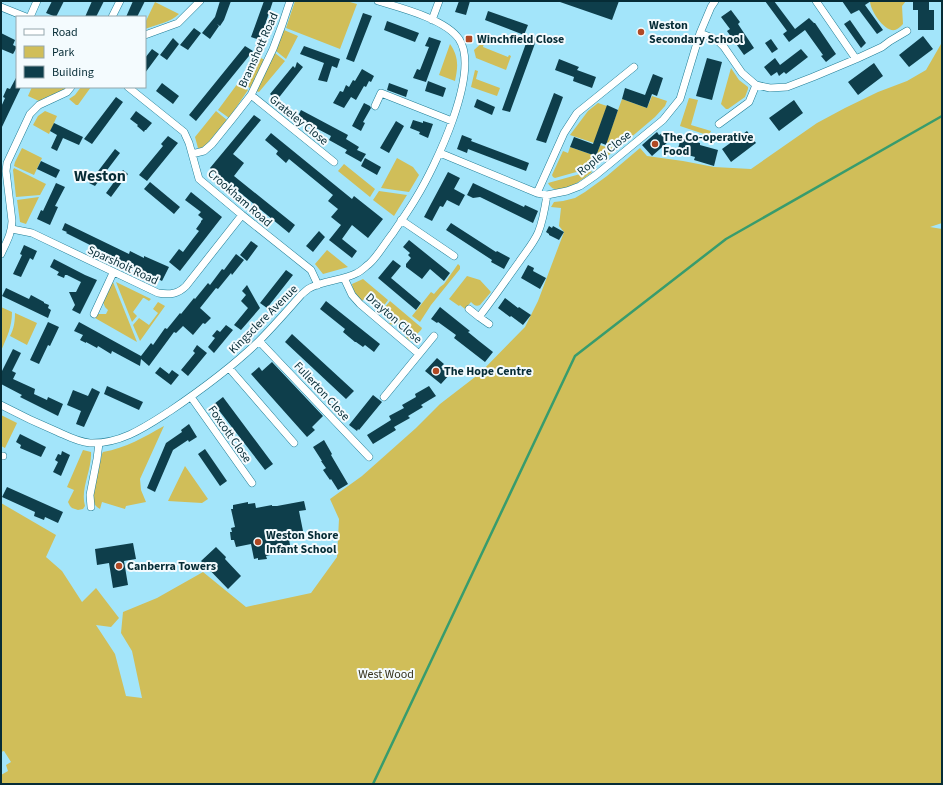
<svg xmlns="http://www.w3.org/2000/svg" width="943" height="785" viewBox="0 0 943 785" font-family="'Source Sans 3',sans-serif">
  <rect width="100%" height="100%" fill="#a3e5fa"/>
  <path fill="#d0be59" d="M295 1H346L357 4 340 49 286 28Z
    M870 1H906L902 6 903 24C901 26 898 29 895 30 884 32 870 10 870 1Z
    M155 2 179 14C171 22 156 25 145 29V23Z
    M284 30 298 36 286 59 276 51Z
    M942 38V223L930 227 942 229V784H1V775L8 771 6 765 11 762 4 751 1 752V503L56 535 46 557 62 571 82 602 96 588 119 618 111 627 96 625 115 654 126 696 142 698 132 651 121 633 123 612 157 598 203 572 246 607 311 593 337 557 339 519 330 499 362 476 416 428 440 404 479 374 525 327 538 301 564 232 559 226 561 208 551 207 554 202 563 201 575 198 585 192 607 176 640 148 647 156 683 161 714 167 751 169 817 123 845 108 878 92 907 81 926 70 941 44Z
    M485 40 483 47 508 57 509 55 511 56 506 70 476 58 474 50Z
    M450 44C459 57 458 67 455 81L439 75Z
    M275 53 285 61 259 92 256 91Z
    M259 57 265 60 250 88 240 81Z
    M731 68 739 80 748 87V89L745 97 728 109H726L721 104Z
    M475 70 478 71 476 79 500 88 497 96 471 87Z
    M238 83 248 90 229 118 218 110Z
    M32 87H68C60 94 48 95 39 101L28 96Z
    M81 87H91L78 105H76L69 99 75 95Z
    M652 96 667 101 665 106 655 117 629 139 612 145 606 143 622 99 647 108Z
    M689 98 698 100 691 125 711 131 710 133 707 135 680 126Z
    M598 103 607 106 594 143 570 135 588 111Z
    M45 111 57 116 49 134 33 125 38 116Z
    M216 111 227 120 205 146 201 148H198L195 137Z
    M624 143 594 167 555 178 553 177 552 175 563 151 568 153 570 147 596 156 600 145 609 148Z
    M22 148 42 158 34 175 14 166 15 162Z
    M397 158 413 167 419 175 409 192 381 188Z
    M344 164 375 189 370 197 338 171Z
    M14 168 46 184 40 195 16 197 13 170Z
    M591 171 592 172C582 180 557 200 548 183Z
    M379 191 407 195 394 216 373 200Z
    M39 197 26 224 20 222 17 200Z
    M327 250 348 267 323 274 315 264Z
    M458 264 460 266V269L431 305 420 322 412 316 431 292 434 294 440 287 444 284Z
    M467 276 480 280 491 292 480 305C476 307 474 305 471 302L465 309 460 305 459 306 449 299Z
    M363 279 388 300 383 307 368 295 362 301 354 293 352 284Z
    M113 282 137 342 95 318 98 314H106L108 310 105 307 103 302Z
    M116 282 151 299 149 301 144 298H143L133 312 137 316 132 322Z
    M390 301 422 328 421 330 410 341 406 337 404 332 407 325 402 321C397 324 395 326 389 324L394 317 384 308Z
    M158 302 165 306 140 341 133 325 139 318 149 325 158 313 153 309Z
    M1 307 12 312C12 327 7 337 1 351Z
    M15 313 37 323 27 345 10 336C14 329 15 321 15 313Z
    M1 415 17 423 5 448 1 446Z
    M164 426 140 479 141 490 146 502 126 506 125 509 102 502 100 509C97 507 95 506 94 502 92 493 100 464 102 454L103 452C126 448 144 437 164 426Z
    M83 450 91 452C92 470 80 489 85 506L83 509 78 510 72 508 70 506 68 502 74 490 67 487Z
    M185 466 208 499 202 503 168 501Z"/>
  <g fill="none" stroke-linecap="round" stroke-linejoin="round">
    <path stroke="#389c6d" stroke-width="2.5" d="M373 784 575 356 726 239 942 116"/>
  </g>
  <path fill="#0e3e4b" d="M52 1H64L56 17 46 13Z
    M92 1H104L96 17H85Z
    M133 1H145L137 17H126Z
    M220 1H231L224 20 220 26 217 24 219 26 210 39 202 33 215 17Z
    M264 1H273L260 40 251 37Z
    M459 1H470L466 15 455 12Z
    M560 1H619L612 20 560 2Z
    M765 1H774L795 29 809 18 814 23H815L836 54 826 62 821 56 823 55 805 30 789 42 783 34 787 31Z
    M842 1H871L865 5 883 30 877 34 859 10 851 14Z
    M913 1H929V10H934V30H918V10H913Z
    M731 10 740 22 738 24 754 48 744 55 727 31 730 29 721 17Z
    M488 11 528 25 524 35 485 20Z
    M363 13 372 16 354 62 346 59Z
    M850 20 866 43 861 48 844 24Z
    M387 21 419 33 415 42 384 30Z
    M194 28 201 33 188 50 180 45Z
    M1 33 15 40 13 45 17 47 13 54 1 49Z
    M529 35 537 38 510 112 502 110Z
    M923 36 933 49 909 67 899 55Z
    M429 37 441 41 426 82 413 78 417 69 420 70 429 47 425 46Z
    M173 38 179 44 167 60 160 55Z
    M771 39 778 49 772 53 765 43Z
    M245 46 253 51 196 121 189 115Z
    M304 46 340 59 337 68 332 66 327 82 318 80 324 63 300 54Z
    M152 49 159 54 145 73V58Z
    M801 49 808 57 786 74 784 72 779 76 777 72 771 76 764 67 775 58 780 65Z
    M707 58 722 62 712 100 696 96Z
    M559 59 579 67 577 70 596 77 592 88 573 81 574 77 555 70Z
    M297 62 303 67 277 100 270 94 293 66 295 68Z
    M874 63 883 76 858 95 848 82Z
    M362 69 374 76 371 82 369 81 366 87 364 86 356 100 351 97 344 108 333 103 340 91 343 92 346 85 349 87 353 80 355 81Z
    M653 74 663 78 657 96 652 94 647 108 622 99 625 88 645 95Z
    M17 76V87H21L1 129V107L5 98 3 97 7 88 10 89Z
    M428 81 446 88 443 97 425 91Z
    M162 83 179 96 173 104 156 91Z
    M389 83 408 90 406 97 387 90Z
    M554 93 563 97 546 143 536 140Z
    M116 97 123 102 92 144 84 139Z
    M477 99 495 107 492 115 474 107Z
    M794 100 803 113 779 131 769 118Z
    M364 103 370 106 371 108 363 122 365 123 361 131 352 126Z
    M607 105 618 110 606 145 601 143 596 156 570 147 574 137 593 144Z
    M301 110 348 135 346 139 359 147 357 150 366 154 361 162 345 153 347 150 329 140 331 136 297 118Z
    M136 111 152 123 146 130H145L144 132 137 126 138 125 130 119Z
    M254 115 261 120 233 154 244 163 234 176 295 225 289 233 210 168Z
    M413 120 423 123V121L433 124 428 138 419 134 420 132 410 128Z
    M396 121 404 126 389 153 380 148Z
    M54 123 83 137 79 145 63 138 57 151 51 148 57 135 50 131Z
    M747 131 756 143 731 162 722 149Z
    M657 132 659 135 661 134 668 142 652 156 642 145Z
    M271 133 352 199 354 196 383 219 368 238 352 225 342 239 357 251 352 258 329 240 341 225 331 217 338 209 328 201 333 195 289 159 286 163 276 154 278 151 265 140Z
    M462 135 472 139 471 141 529 163 526 171 468 149 467 153 457 149Z
    M168 136 178 143 147 181 139 175 163 146 161 144Z
    M681 138 700 143V145L718 150 714 166 694 160 695 157 677 152Z
    M115 149 120 153 95 186 89 183Z
    M365 158 381 167 377 175 361 166Z
    M41 161 60 170 56 178 37 169Z
    M123 170 128 174 111 197 106 193Z
    M448 172 460 178 454 189 465 195 459 206 447 200 443 207 440 206 432 221 424 217Z
    M150 182 180 207 174 214 144 189Z
    M56 183 65 187 55 206 58 207 50 225 37 219 41 210 43 211Z
    M473 183 524 207 525 205 538 211 533 223 480 197 473 198 467 195Z
    M191 192 222 217 180 271 169 262 179 249 183 252 192 240 199 231 196 229 201 222V221L203 219 198 215 201 212 185 200Z
    M65 223 129 254 130 251 144 258V256L169 267 162 281 66 233 67 232 62 230Z
    M451 223 496 252 497 251 510 258 504 269 491 262 492 260 446 230Z
    M549 226 552 228 553 226 564 232 559 240 549 235V234L546 232Z
    M319 231 325 237 313 252 306 246Z
    M409 240 450 273 444 281 430 269 422 279 406 267V264L411 258 408 255 410 253 403 247Z
    M251 241 258 246 247 261 240 255Z
    M24 245 37 251 33 260 30 258 21 277 13 274 22 255 20 254Z
    M236 254 244 260 232 275 231 273 218 289 216 288 200 308 211 318 205 324 203 323 193 335 183 326 176 333 174 332 149 366 141 359 140 366 112 351 111 354 98 346 97 348 86 342V343L80 340 83 335 74 331 79 322 141 356 151 343 153 345 165 328 167 329 180 313 181 314 194 298 195 299 208 283 210 285 222 269 224 270Z
    M54 259 85 275 97 280 80 314 72 310 75 305 69 292H76L81 282 67 275H65L64 278 57 275 59 272 50 267Z
    M393 260 401 266 391 278 421 303 416 310 378 278Z
    M528 265 534 268 533 271 546 278 540 289 521 278Z
    M286 270 293 275 267 308 260 303Z
    M247 285 260 308 241 330 234 325 248 308 241 301 246 295 242 291Z
    M6 288 29 299 31 295 44 302V303L49 305 48 308 51 310 48 318 2 296Z
    M505 298 518 308 519 307 531 315 523 325 511 316 510 317 498 308Z
    M326 301 380 344 374 352 365 345 363 347 356 342H355L343 332 345 329 320 309Z
    M440 307 470 331 468 332 479 341 493 352 485 362 454 338 456 335 438 322 437 323 431 319Z
    M48 322 59 327 50 346 48 345 39 364 30 360Z
    M226 325 233 330 214 353 208 347 215 338 212 336 217 330 220 332Z
    M292 334 354 391 346 399 285 342Z
    M197 345 207 353 188 376 181 370 195 353 193 351Z
    M13 349 21 353 12 371 16 373 13 379 35 389 34 394 47 400 48 397 63 404 58 416 20 397 22 395 1 384V373Z
    M437 358 444 364 441 367 450 374 441 384 425 371Z
    M272 362 323 416 312 427 315 430 307 437 251 374 259 367 262 371Z
    M160 367 169 374 172 370 179 375 171 385 155 373Z
    M107 386 143 402 139 410 104 394Z
    M429 386 436 396 421 405 423 407 408 416 410 418 394 427 396 430 373 444 367 435 391 420 389 416 404 408 402 405 416 397 415 394Z
    M92 388 100 392 84 427 76 424 81 411 67 405 73 390 88 396Z
    M373 395 382 402 359 430 358 429 357 431 349 425Z
    M223 397 273 464 265 470 214 404Z
    M189 424 197 437 189 442 188 440 173 450 155 492 147 488 166 443 182 432 181 430Z
    M20 434 46 447 41 457 20 448 21 445 16 442Z
    M324 440 332 454 331 455 348 484 338 490 331 479 330 480 323 470 326 468 321 461H322L313 447Z
    M205 449 227 481 220 486 198 454Z
    M62 451 70 455 61 476 53 472 58 462 55 460 58 454 61 455Z
    M7 487 63 512 58 523 45 517 44 520 34 516 35 512 2 497Z
    M304 501 306 510 299 511 303 531 288 534 290 545 287 546V548L269 552 270 555 266 556 267 559 258 560V558L254 559 251 544 236 547 234 540H231L230 532H232L231 528 235 527 231 509H233V505L248 502V504L255 503 256 508 272 505V506H277Z
    M133 543 136 559 124 561 128 585 113 588 109 563 97 565 95 549Z
    M216 547 226 557 225 559 241 576 228 589 201 561Z"/>
  <g fill="none" stroke-linecap="round" stroke-linejoin="round">
    <g stroke="#207d95" stroke-width="8">
      <path id="street" d="M816 1 856 59
        M1 7 26 17
        M30 17 37 1
        M112 17 120 1
        M432 20 439 1
        M700 33 717 40 724 47 742 73 756 85 770 88 787 87 813 77 856 59 882 47 890 41 907 31
        M145 35 178 23 200 1
        M128 87 184 132 189 143 199 179 242 215 311 270 318 285
        M251 95 334 162
        M375 106 381 93 452 121
        M719 124 749 102 756 85
        M440 153 537 193 547 195 567 191 580 186 596 175 663 120 680 99 700 33 711 7 715 1
        M192 154 204 151 212 144 233 118 251 95 273 49 282 25 290 1
        M537 193 564 133 577 113 634 67
        M401 220 454 256
        M12 229 32 233 158 293C170 295 178 294 186 286L242 215
        M1 254C6 243 12 233 12 221L6 171 7 163 30 114 39 105 67 92 71 87
        M344 278 352 295 360 304 419 354
        M469 309 479 317C493 299 506 280 519 262 525 253 533 244 538 233 543 221 545 208 547 195
        M94 314 113 273
        M479 317 489 324
        M259 341 369 457
        M229 368 294 443
        M191 397 252 483
        M384 397 434 336
        M1 405C20 415 39 424 58 432 69 437 78 442 90 443 121 444 145 427 170 411 201 390 231 368 258 342 273 327 287 311 301 295 303 293 306 291 308 289 322 280 342 281 357 273 361 271 365 267 369 264 378 256 385 243 393 233 401 221 409 210 416 198 435 167 481 72 459 39 445 19 401 8 378 1
        M1 456H3
        M91 507 90 495 97 459 99 443"/>
    </g>
    <use href="#street" stroke="#fff" stroke-width="7"/>
  </g>
  <g fill="#b04924" stroke="#f4fbfe" stroke-width="1.5">
    <circle cx="641" cy="32" r="4"/>
    <rect x="465" y="35" width="8" height="8" rx="2"/>
    <circle cx="655" cy="144" r="4"/>
    <circle cx="436" cy="371" r="4"/>
    <circle cx="258" cy="542" r="4"/>
    <circle cx="119" cy="566" r="4"/>
  </g>
  <g text-anchor="middle" stroke-width="4" stroke-linejoin="round" paint-order="stroke">
    <g font-size="12" font-weight="bold" fill="#062c36" stroke="#f4fbfe" text-anchor="start">
      <text x="649" y="29">Weston<tspan x="649" dy="14">Secondary School</tspan></text>
      <text x="477" y="43">Winchfield Close</text>
      <text x="663" y="141">The Co-operative<tspan x="663" dy="14">Food</tspan></text>
      <text x="444" y="375">The Hope Centre</text>
      <text x="266" y="539">Weston Shore<tspan x="266" dy="14">Infant School</tspan></text>
      <text x="127" y="570">Canberra Towers</text>
    </g>
    <g font-size="12" fill="#062c36" stroke="#f4fbfe">
      <text transform="translate(258 50) rotate(-66)" y="4">Bramshott Road</text>
      <text transform="translate(299 120) rotate(39)" y="4">Grateley Close</text>
      <text transform="translate(604 153) rotate(-38)" y="4">Ropley Close</text>
      <text transform="translate(240 198) rotate(41)" y="4">Crookham Road</text>
      <text transform="translate(123 265) rotate(25)" y="4">Sparsholt Road</text>
      <text transform="translate(394 318) rotate(41)" y="4">Drayton Close</text>
      <text transform="translate(263 319) rotate(-45)" y="4">Kingsclere Avenue</text>
      <text transform="translate(322 391) rotate(47)" y="4">Fullerton Close</text>
      <text transform="translate(230 434) rotate(55)" y="4">Foxcott Close</text>
    </g>
    <g font-size="12" fill="#35311c" stroke="#f4fbfe">
      <text x="386" y="678">West Wood</text>
    </g>
    <g font-size="16" font-weight="bold" fill="#062c36" stroke="#f4fbfe">
      <text x="100" y="181">Weston</text>
    </g>
  </g>
  <rect width="943" height="785" fill="none" stroke="#062c36" stroke-width="4"/>
  <rect x="16" y="16" width="130" height="72" fill="#f4fbfe" stroke="#95a8ae"/>
  <rect x="24" y="29" width="20" height="6" fill="#ffffff" stroke="#95a8ae"/>
  <text x="52" y="36" font-size="12" fill="#062c36">Road</text>
  <rect x="24" y="46" width="20" height="12" fill="#d0be59" stroke="#95a8ae"/>
  <text x="52" y="56" font-size="12" fill="#062c36">Park</text>
  <rect x="24" y="66" width="20" height="12" fill="#0e3e4b" stroke="#95a8ae"/>
  <text x="52" y="76" font-size="12" fill="#062c36">Building</text>
</svg>
